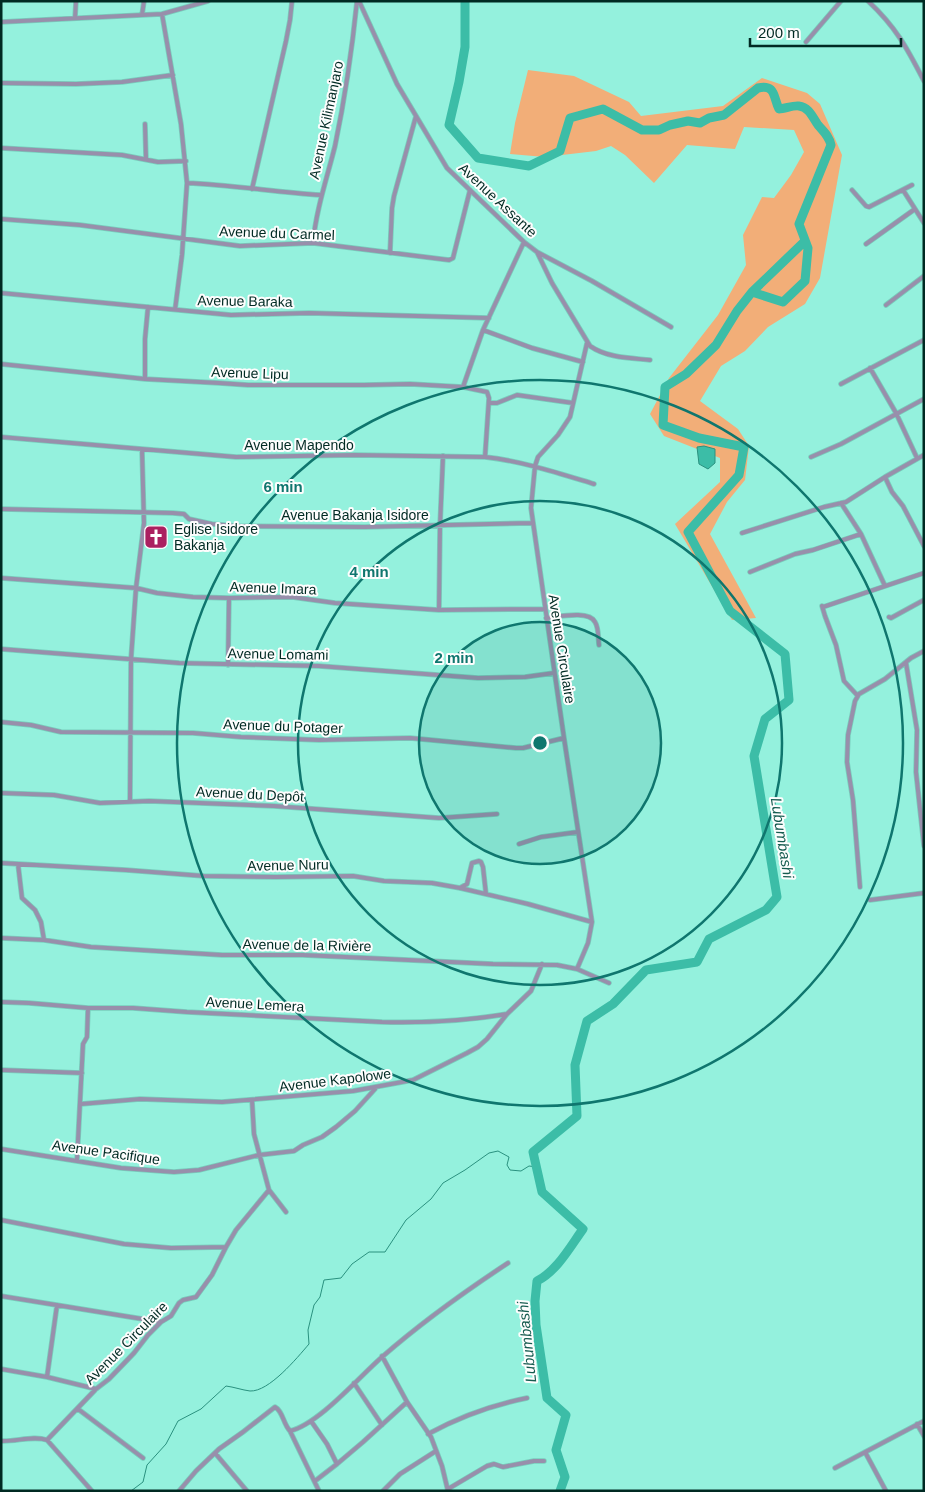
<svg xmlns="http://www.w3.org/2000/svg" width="925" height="1492" viewBox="0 0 925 1492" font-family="Arial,sans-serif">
  <rect width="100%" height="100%" fill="#94f1dd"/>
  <path fill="#f2ae78" d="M528 70 574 76 629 102 641 116 723 106 762 78 807 93 820 104 842 155 820 278 805 304 768 327 745 351 721 366 700 401 738 429 749 446 745 480 727 502 710 534 756 618 732 620 675 524 720 482V458L664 436 650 414 669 378 718 315 746 265 743 235 762 197 774 198 791 175 804 152 794 130 744 127 735 149 687 145 654 183 625 155 611 146 596 151 545 157 510 154 515 123Z"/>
  <path fill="#3cbda7" stroke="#2a917f" d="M704 446 715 449V463L708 469 699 464 697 447Z"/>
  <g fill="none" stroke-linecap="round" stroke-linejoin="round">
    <path stroke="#2a917f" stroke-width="1" d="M131 1491 143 1482 147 1465 166 1444 178 1421 201 1409 226 1386C234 1387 242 1390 250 1391 269 1392 297 1358 309 1344L308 1330 314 1305 320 1297 324 1280 341 1278 352 1264 369 1252H385L406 1220 431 1199 443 1183 465 1170 489 1153 498 1151 509 1157 507 1165 510 1170 521 1171 529 1166 537 1167"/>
    <path stroke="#3cbda7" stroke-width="9" d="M465 1V47L459 82 449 125 478 158 529 166 560 151 570 118 603 109 642 130H659L670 125 688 121 700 123 709 118 724 115 758 88C776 84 773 97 779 109 785 109 793 105 799 106 809 107 813 118 818 125 824 132 829 136 831 145L799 224 808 248 805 281 783 302 752 292 737 311 716 345 686 374 665 387 663 425 699 438 744 447 739 475 688 532 730 611 785 654 789 700 765 719 754 756 777 897 766 910 709 939 697 962 646 970 613 1004 587 1021 575 1065 577 1116 533 1152 542 1192 583 1229C570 1247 557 1271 537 1281L535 1301 536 1325 547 1398 566 1415 556 1450 565 1477 560 1491
      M752 292 805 241"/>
    <g stroke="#79cdbc" stroke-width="5.5">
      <path id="minor" d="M359 1 397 84 447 168 524 242 537 252 592 281 671 327
        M868 1C896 27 907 48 924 81
        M162 14 181 124 187 183 182 255 175 310
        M142 15 144 1
        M75 18 76 1
        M1 22 162 14 208 1
        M806 42 841 1
        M1 83 76 84 122 82 173 75
        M145 124 146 159
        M1 148 122 155 158 162 186 161
        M187 183C232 185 276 192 321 195
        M252 189 286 41 290 20 292 1
        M852 190 866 206 869 207 912 185
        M903 190 924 223
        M1 219 80 225 240 246 313 243 449 260 453 258 470 190
        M313 243C316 210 327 178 335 146 345 98 352 50 357 1
        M866 244 915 209
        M537 252 552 283 590 346C607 358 631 358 650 360
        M390 253 392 208 394 196 416 116
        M1 293 231 315 309 313 489 318
        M886 305 924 276
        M483 330 532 348 583 362
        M1 364 145 379 219 383 248 385H364L410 384 463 387 487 392 489 398 485 457
        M870 368 896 413 917 458
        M145 379V339L148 307
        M841 384 924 340
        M463 387 483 330 524 242
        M489 403H497L517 395 573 403
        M1 437 236 457 355 455 485 457C522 461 558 473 594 484
        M811 457 841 444 924 399
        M885 477 892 492 903 506 924 546
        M841 503 861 534 885 586
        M1 509 173 513 184 514 189 519 212 524 236 526 365 527 532 523
        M742 533 824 507 846 502 885 477 924 455
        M750 572 795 554 813 550 861 534
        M1 578 136 588 157 593 193 597 229 598 292 597 335 603 439 610 545 609
        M822 606 825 616 836 645 844 681 857 695
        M823 607 924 573
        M439 610 440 526 443 456
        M889 617 891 618 924 600
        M546 618C558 617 589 610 595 622 599 628 598 638 599 645
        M1 649 179 663 319 666 478 678 525 677 554 673
        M906 663 917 730 916 772 924 846
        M228 665 229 598
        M1 722 31 725 61 732 193 733 241 737 319 740 410 738 516 748H523L564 738
        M1 793 54 795 100 803 149 801 274 806 439 818 497 814
        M130 801 131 659 136 588 144 523 142 449
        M519 844 541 837 578 832
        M1 863 126 870 204 876 276 877 353 876 384 881 432 883 460 888 528 904 592 922
        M18 864 22 898 35 910 41 922 44 940
        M860 887 853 800 847 762 848 735 855 701 859 694 885 679 911 658 924 651
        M460 888 467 884 472 863 479 861 481 862 483 867 486 894
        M870 900 924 893
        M1 938 44 940 91 947 222 955H303L493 964 557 965 577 969 609 983
        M577 969 588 943 592 922 564 738 531 508 535 466 538 457 558 435 570 417 587 343
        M1 1002 29 1003 88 1008H133L187 1012 382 1022C424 1023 466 1021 507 1014
        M1 1070 82 1073
        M252 1100 254 1134 269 1190 286 1212
        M81 1104 140 1099 222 1102 353 1091 413 1080 467 1053 478 1047 487 1039 507 1014 531 991 542 964
        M1 1149 121 1168 174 1172 199 1170 259 1155 294 1151 303 1145 322 1137 336 1127 355 1111 375 1089
        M77 1160 83 1044 87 1037 88 1008
        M1 1220 124 1244 171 1248 226 1247
        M1 1296 161 1322
        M382 1356 407 1402 431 1437 442 1466 448 1491
        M1 1369 47 1377 96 1389
        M47 1377 57 1305
        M354 1383 382 1425
        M78 1409 143 1458
        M311 1421 327 1444 337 1464 315 1481
        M917 1424 924 1436
        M290 1431C319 1424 359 1377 382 1357 422 1322 464 1292 508 1263
        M428 1434C459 1417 492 1405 527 1398
        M47 1440 96 1389 109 1379 134 1353 148 1335 161 1322 171 1316 179 1303 183 1300 196 1297 212 1275 226 1247 236 1230 269 1190
        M1 1441C16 1442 33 1435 47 1440L92 1491
        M865 1452 886 1491
        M215 1453 247 1491
        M337 1464 363 1442 407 1402
        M835 1468 924 1421
        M448 1489 487 1466 494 1464 503 1467 534 1461H544
        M179 1491 196 1471 219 1449 243 1432 275 1407C283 1411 283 1424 290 1431L319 1491
        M383 1491 400 1474 436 1451"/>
    </g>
    <use href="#minor" stroke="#988fab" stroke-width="4"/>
  </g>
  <circle cx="540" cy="743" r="121" fill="#0f766e" fill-opacity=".12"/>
  <g fill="none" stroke="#0f766e" stroke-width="2.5">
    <circle cx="540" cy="743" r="121"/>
    <circle cx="540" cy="743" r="242"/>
    <circle cx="540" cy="743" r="363"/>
  </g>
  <defs>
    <g id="church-square" transform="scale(1.25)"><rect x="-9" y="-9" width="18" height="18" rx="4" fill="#ab2060" stroke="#fdfdfd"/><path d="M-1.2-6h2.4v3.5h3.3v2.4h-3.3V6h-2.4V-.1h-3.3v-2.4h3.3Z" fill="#fff"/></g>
  </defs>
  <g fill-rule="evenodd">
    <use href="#church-square" x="156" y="537"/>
  </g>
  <g text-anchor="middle" stroke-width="4" stroke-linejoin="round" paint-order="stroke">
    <g font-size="14" fill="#002a23" stroke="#fdfdfd">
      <text transform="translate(326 120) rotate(-78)" y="5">Avenue Kilimanjaro</text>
      <text transform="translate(498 200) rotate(43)" y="5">Avenue Assante</text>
      <text transform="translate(277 233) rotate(2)" y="5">Avenue du Carmel</text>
      <text transform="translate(245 301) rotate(1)" y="5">Avenue Baraka</text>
      <text transform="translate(250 373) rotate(2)" y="5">Avenue Lipu</text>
      <text x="299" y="450">Avenue Mapendo</text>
      <text x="355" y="520">Avenue Bakanja Isidore</text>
      <text transform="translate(273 588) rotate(2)" y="5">Avenue Imara</text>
      <text transform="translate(562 649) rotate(81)" y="5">Avenue Circulaire</text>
      <text transform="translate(278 654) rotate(1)" y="5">Avenue Lomami</text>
      <text transform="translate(283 726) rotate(2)" y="5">Avenue du Potager</text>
      <text transform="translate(250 794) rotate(3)" y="5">Avenue du Depôt</text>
      <text transform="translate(288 865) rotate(-1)" y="5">Avenue Nuru</text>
      <text transform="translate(307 945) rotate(1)" y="5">Avenue de la Rivière</text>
      <text transform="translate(255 1004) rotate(3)" y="5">Avenue Lemera</text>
      <text transform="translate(335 1080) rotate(-7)" y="5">Avenue Kapolowe</text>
      <text transform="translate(106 1152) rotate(8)" y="5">Avenue Pacifique</text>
      <text transform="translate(126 1343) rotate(-45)" y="5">Avenue Circulaire</text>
    </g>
    <g font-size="14" fill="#002a23" stroke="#fdfdfd" text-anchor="start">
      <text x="174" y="534">Eglise Isidore<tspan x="174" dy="16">Bakanja</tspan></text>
    </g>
    <g font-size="15" font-style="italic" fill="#165c50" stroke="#fdfdfd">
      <text transform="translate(782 838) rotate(81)" y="5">Lubumbashi</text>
      <text transform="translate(527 1342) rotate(-96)" y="5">Lubumbashi</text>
    </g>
  </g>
  <circle cx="540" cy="743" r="8" fill="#0f766e" stroke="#fdfdfd" stroke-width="2.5"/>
  <g font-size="15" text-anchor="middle" font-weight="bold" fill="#0f766e" stroke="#fdfdfd" stroke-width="4" stroke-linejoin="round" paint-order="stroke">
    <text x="283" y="492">6 min</text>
    <text x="369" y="577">4 min</text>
    <text x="454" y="663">2 min</text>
  </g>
  <rect width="925" height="1492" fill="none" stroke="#002a23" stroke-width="5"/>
  <path d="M750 38v8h151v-8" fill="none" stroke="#002a23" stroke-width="2.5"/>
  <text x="758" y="38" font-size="15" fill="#002a23" stroke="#fdfdfd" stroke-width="4" paint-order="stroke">200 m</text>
</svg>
